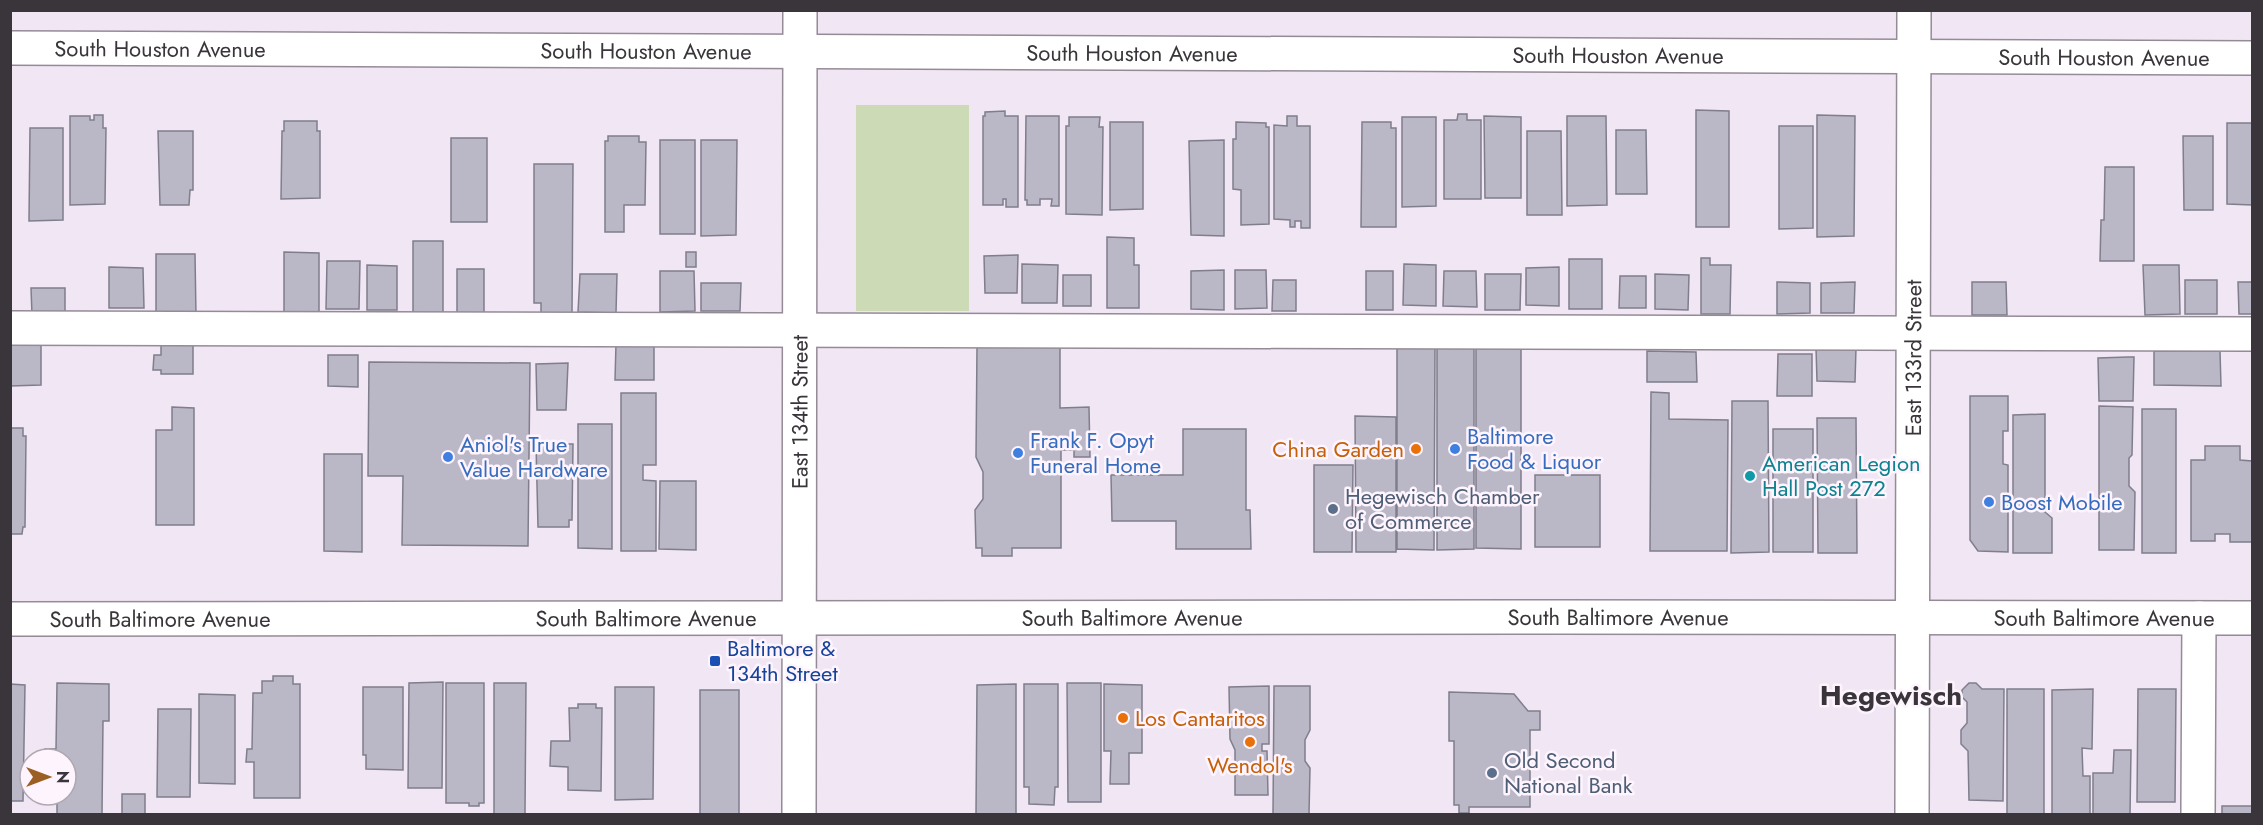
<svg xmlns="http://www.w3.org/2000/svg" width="2263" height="825" viewBox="0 0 2263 825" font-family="Jost,sans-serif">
  <rect width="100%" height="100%" fill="#f1e6f3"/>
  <path fill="#ccdbb6" d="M856 105H969V311H856Z"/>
  <path fill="#bab7c6" stroke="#807e8c" stroke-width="1.5" d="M1696 110 1729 111V227H1696Z
    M1005 111V116H1018V207H1006V199H1003V205H983V116H985V112Z
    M1458 114H1467V120H1481V199H1444V120H1457Z
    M94 115H103V128H106L105 204 70 205V116H90V120H94Z
    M1817 115 1855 116 1854 236 1817 237Z
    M1026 116H1059V206H1051L1052 199H1040V205H1027V200H1025Z
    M1287 116H1297V126H1310V228H1301V221H1295V227H1290V220L1274 219V125L1287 126Z
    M1484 116 1521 117V198H1485Z
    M1567 116H1606L1607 205 1567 206Z
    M1069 117H1100L1099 127H1103L1102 215 1066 214V126H1069Z
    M1402 117H1436V206L1402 207Z
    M284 121H317V131H320V198L281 199 282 131H284Z
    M1110 122H1143V209L1110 210Z
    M1236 122 1266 123V127H1269V224L1241 225V190L1233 189V139H1236Z
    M1362 122H1391V128H1396V227H1361Z
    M2227 123H2252V205L2227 204Z
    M1779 126H1813V228L1779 229Z
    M30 128H63V220L29 221Z
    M1616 130H1646L1647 194H1616Z
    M158 131H193V190H190L189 205H160Z
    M1527 131H1561L1562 215H1527Z
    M608 136H639V142H646L645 205H624V232H605V141H608Z
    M2183 136H2213V210H2184Z
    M451 138H487V222H451Z
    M660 140H695V234H660Z
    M701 140H737L736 235 701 236Z
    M1224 140V236L1191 235 1189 141Z
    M534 164H573L572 315H541V303H534Z
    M2105 167H2134V261H2100L2101 220H2104Z
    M1107 237 1134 238V265H1139V308H1107Z
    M413 241H443V317L413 318Z
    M284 252 319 253V315L284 316Z
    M686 252H696V267H686Z
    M156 254H195L196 316 156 315Z
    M1018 255 1017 293H985L984 256Z
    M1701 258H1710V265H1731L1730 314H1701Z
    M1569 259H1602V309H1569Z
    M327 261H360L359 309H326Z
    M1022 264 1058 265 1057 303H1022Z
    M1404 264 1436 265V306L1403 305Z
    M367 265 397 266V310H367Z
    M2143 265H2179L2180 314 2145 315Z
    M109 267 143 268 144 308H109Z
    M1559 267V306L1526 305V268Z
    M457 269H484V315L457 314Z
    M1224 270V310L1191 309V271Z
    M1235 270H1266L1267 308 1235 309Z
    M660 271H694L695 311 660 312Z
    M1366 271H1393V310H1366Z
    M1444 271H1476L1477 307 1443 306Z
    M580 274H617L616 313 578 312Z
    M1485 274H1521L1520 310H1485Z
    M1655 274 1689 275 1688 310 1655 309Z
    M1063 275H1091V306H1063Z
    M1620 276H1646V308H1619Z
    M1273 280H1296V311H1272Z
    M2185 280H2217V314H2185Z
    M1777 282 1810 283V313L1777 314Z
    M1855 282 1854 313H1821V283Z
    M1972 282H2006L2007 315H1972Z
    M2238 282H2252V314H2239Z
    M701 283H741L740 311H701Z
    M31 288H65V315H32Z
    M161 340H193V374H161V370H153L154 355H161Z
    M10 344H41V385L10 386Z
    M616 344H654V380H615Z
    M977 347H1060V408L1089 407 1090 457H1074V450H1061V548H1012V556H982V548H976L975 510 983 499V472L976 457Z
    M1397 348H1435L1434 550 1397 549Z
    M1437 348H1474V549L1437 550Z
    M1476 348H1521V549L1476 548Z
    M1816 348H1856L1855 382 1817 381Z
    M1647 351 1696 352 1697 382H1647Z
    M2154 351H2220L2221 386 2154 385Z
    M1778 354H1812V396H1777Z
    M328 355H358V387L328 386Z
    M2128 357H2134L2133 401H2099L2098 358Z
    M369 362 530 363 528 546 402 545 403 476H368Z
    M568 363 566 410H537L536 364Z
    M1651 392 1669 393V419L1728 420 1727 551H1650Z
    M621 393H656V465H643V480L656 481V551H621Z
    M1970 396H2008V431H2003V464L2008 465V552L1978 551 1970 540Z
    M1732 401H1768L1769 552 1731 553Z
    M2099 406 2133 407 2132 455 2129 458V486L2135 492 2134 550H2099Z
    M172 407 194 408V525H156V430H172Z
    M2142 409H2176V553H2142Z
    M2045 414V512L2052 518V553H2013V415Z
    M1355 416 1396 417V552H1356Z
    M1817 418H1856L1857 553H1818Z
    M578 424H612V549L578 548Z
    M10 428H23V436H26L25 527H23L22 534H10Z
    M1183 429H1246V510H1250L1251 549H1176V521H1112L1111 475H1183Z
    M1773 429H1813V552H1773Z
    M536 444H573L572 520H569V527H538Z
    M2205 446H2240V460L2252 461V542H2230V534H2215V541H2191V460H2205Z
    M324 454H362V552L324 551Z
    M1314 465H1353L1352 552H1314Z
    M1535 475H1600V547H1535Z
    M660 481H696V550L659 549Z
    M273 676H293V684H300V798H254V762H246L247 749H252L253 693H262V681H273Z
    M443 682 442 788H408L409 683Z
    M57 683 109 684V721H103L102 814H57V795H66V759H45V749H56Z
    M446 683H484V803H479V806H469V803H446Z
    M494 683H526L525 814H494Z
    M1067 683H1101V802H1068Z
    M1969 683H1976L1982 689H2004L2003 801 1969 800 1968 751 1961 744V730L1967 723V702L1962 697V690Z
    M10 684 25 685 23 801H10Z
    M1016 684V814H976L977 685Z
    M1024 684H1058V787H1055L1054 805 1029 804V787H1024Z
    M1104 684 1142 685V753H1129V784H1110L1111 751H1104Z
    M1269 686V744H1262V751H1267L1268 795H1235V750L1230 739 1229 687Z
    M1274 686H1310V730L1305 740V761L1310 768 1309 814H1273Z
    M363 687H403V770L366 769V755H363Z
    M615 687H654L653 799 615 800Z
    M2007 689H2044V814H2007Z
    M2093 689 2092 749 2082 748 2083 776H2090V814H2052V690Z
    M2138 689H2176L2175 802H2137Z
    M700 690H739V814H700Z
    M1449 692 1514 694 1528 711H1540V730H1530V807H1469V813H1459V805H1454V741H1449Z
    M199 694 235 695V784L199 783Z
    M578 704H596V708H602L601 791 568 790V767L550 766 551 741H570L569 708H578Z
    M158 709H191L190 797H157Z
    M2114 750H2131L2130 814H2093V773H2113Z
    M122 794H145V814H122Z
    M2222 806H2252V814H2222Z"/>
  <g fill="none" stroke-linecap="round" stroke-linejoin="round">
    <g stroke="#958b97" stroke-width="36">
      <g id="minor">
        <path id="s1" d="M10 48 2252 58"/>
        <path d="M10 328 2252 334"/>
        <path id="s2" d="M10 619 1550 617 2252 618"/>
        <path id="s3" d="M799 814 800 10"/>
        <path id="s4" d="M1912 814 1914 10"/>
        <path d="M2198 814 2199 618"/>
      </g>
    </g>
    <use href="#minor" stroke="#fff" stroke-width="33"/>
  </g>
  <g fill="#e8710a" stroke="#fdf4fe" stroke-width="2">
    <circle cx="1416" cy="449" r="6"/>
    <circle cx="1123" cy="718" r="6"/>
    <circle cx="1250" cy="742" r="6"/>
  </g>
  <g fill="#3f7fe0" stroke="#fdf4fe" stroke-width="2">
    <circle cx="1455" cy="449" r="6"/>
    <circle cx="1018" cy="453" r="6"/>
    <circle cx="448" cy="457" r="6"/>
    <circle cx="1989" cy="502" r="6"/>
  </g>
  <circle fill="#0f9aa8" stroke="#fdf4fe" stroke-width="2" cx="1750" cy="476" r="6"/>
  <g fill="#5c6f8a" stroke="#fdf4fe" stroke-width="2">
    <circle cx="1333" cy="509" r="6"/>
    <circle cx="1492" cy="773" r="6"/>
  </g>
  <rect fill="#1a4fb4" stroke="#fdf4fe" stroke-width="2" x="709" y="655" width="12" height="12" rx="3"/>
  <g text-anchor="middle" stroke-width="5" stroke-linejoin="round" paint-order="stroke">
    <g font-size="22" fill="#39353a" stroke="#fdf4fe">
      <text dy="8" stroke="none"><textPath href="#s1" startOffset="150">South Houston Avenue</textPath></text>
      <text dy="8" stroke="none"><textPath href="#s1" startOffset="636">South Houston Avenue</textPath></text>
      <text dy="8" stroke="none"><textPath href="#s1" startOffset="1122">South Houston Avenue</textPath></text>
      <text dy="8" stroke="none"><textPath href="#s1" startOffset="1608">South Houston Avenue</textPath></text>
      <text dy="8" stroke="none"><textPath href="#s1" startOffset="2094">South Houston Avenue</textPath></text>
      <text dy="8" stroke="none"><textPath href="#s4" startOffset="456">East 133rd Street</textPath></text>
      <text dy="8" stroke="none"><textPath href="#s3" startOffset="402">East 134th Street</textPath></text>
      <text dy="8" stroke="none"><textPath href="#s2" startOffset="1608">South Baltimore Avenue</textPath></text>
      <text dy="8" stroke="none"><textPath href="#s2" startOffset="1122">South Baltimore Avenue</textPath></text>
      <text dy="8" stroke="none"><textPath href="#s2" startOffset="2094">South Baltimore Avenue</textPath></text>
      <text dy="8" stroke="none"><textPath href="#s2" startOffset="150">South Baltimore Avenue</textPath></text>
      <text dy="8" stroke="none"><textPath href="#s2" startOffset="636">South Baltimore Avenue</textPath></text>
    </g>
    <g font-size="22" fill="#366cbe" stroke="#fdf4fe" text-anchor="start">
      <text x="1467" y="444">Baltimore<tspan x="1467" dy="25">Food &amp; Liquor</tspan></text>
      <text x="1030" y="448">Frank F. Opyt<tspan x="1030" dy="25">Funeral Home</tspan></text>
      <text x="460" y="452">Aniol's True<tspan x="460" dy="25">Value Hardware</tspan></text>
      <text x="2001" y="510">Boost Mobile</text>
    </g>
    <g font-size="22" fill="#c56008" stroke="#fdf4fe" text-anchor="end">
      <text x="1404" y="457">China Garden</text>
      <text x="1135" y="726" text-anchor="start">Los Cantaritos</text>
      <text x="1250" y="773" text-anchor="middle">Wendol's</text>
    </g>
    <g font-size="22" fill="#0d838f" stroke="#fdf4fe" text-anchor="start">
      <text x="1762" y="471">American Legion<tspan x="1762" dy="25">Hall Post 272</tspan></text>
    </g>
    <g font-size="22" fill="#4e5e75" stroke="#fdf4fe" text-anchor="start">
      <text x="1345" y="504">Hegewisch Chamber<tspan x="1345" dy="25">of Commerce</tspan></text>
      <text x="1504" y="768">Old Second<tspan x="1504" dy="25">National Bank</tspan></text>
    </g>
    <g font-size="22" fill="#164399" stroke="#fdf4fe" text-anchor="start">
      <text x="727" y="656">Baltimore &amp;<tspan x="727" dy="25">134th Street</tspan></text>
    </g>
    <g font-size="28" font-weight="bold" fill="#39353a" stroke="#fdf4fe">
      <text x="1891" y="705">Hegewisch</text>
    </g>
  </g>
  <rect width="2263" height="825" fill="none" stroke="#39353a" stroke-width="24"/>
  <g transform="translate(48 777) rotate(90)"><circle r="28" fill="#fdf4fe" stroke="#afa8b0" stroke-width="1.5"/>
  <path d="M0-4.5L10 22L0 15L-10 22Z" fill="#9c5f23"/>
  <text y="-9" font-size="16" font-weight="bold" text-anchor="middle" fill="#39353a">N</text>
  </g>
</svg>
